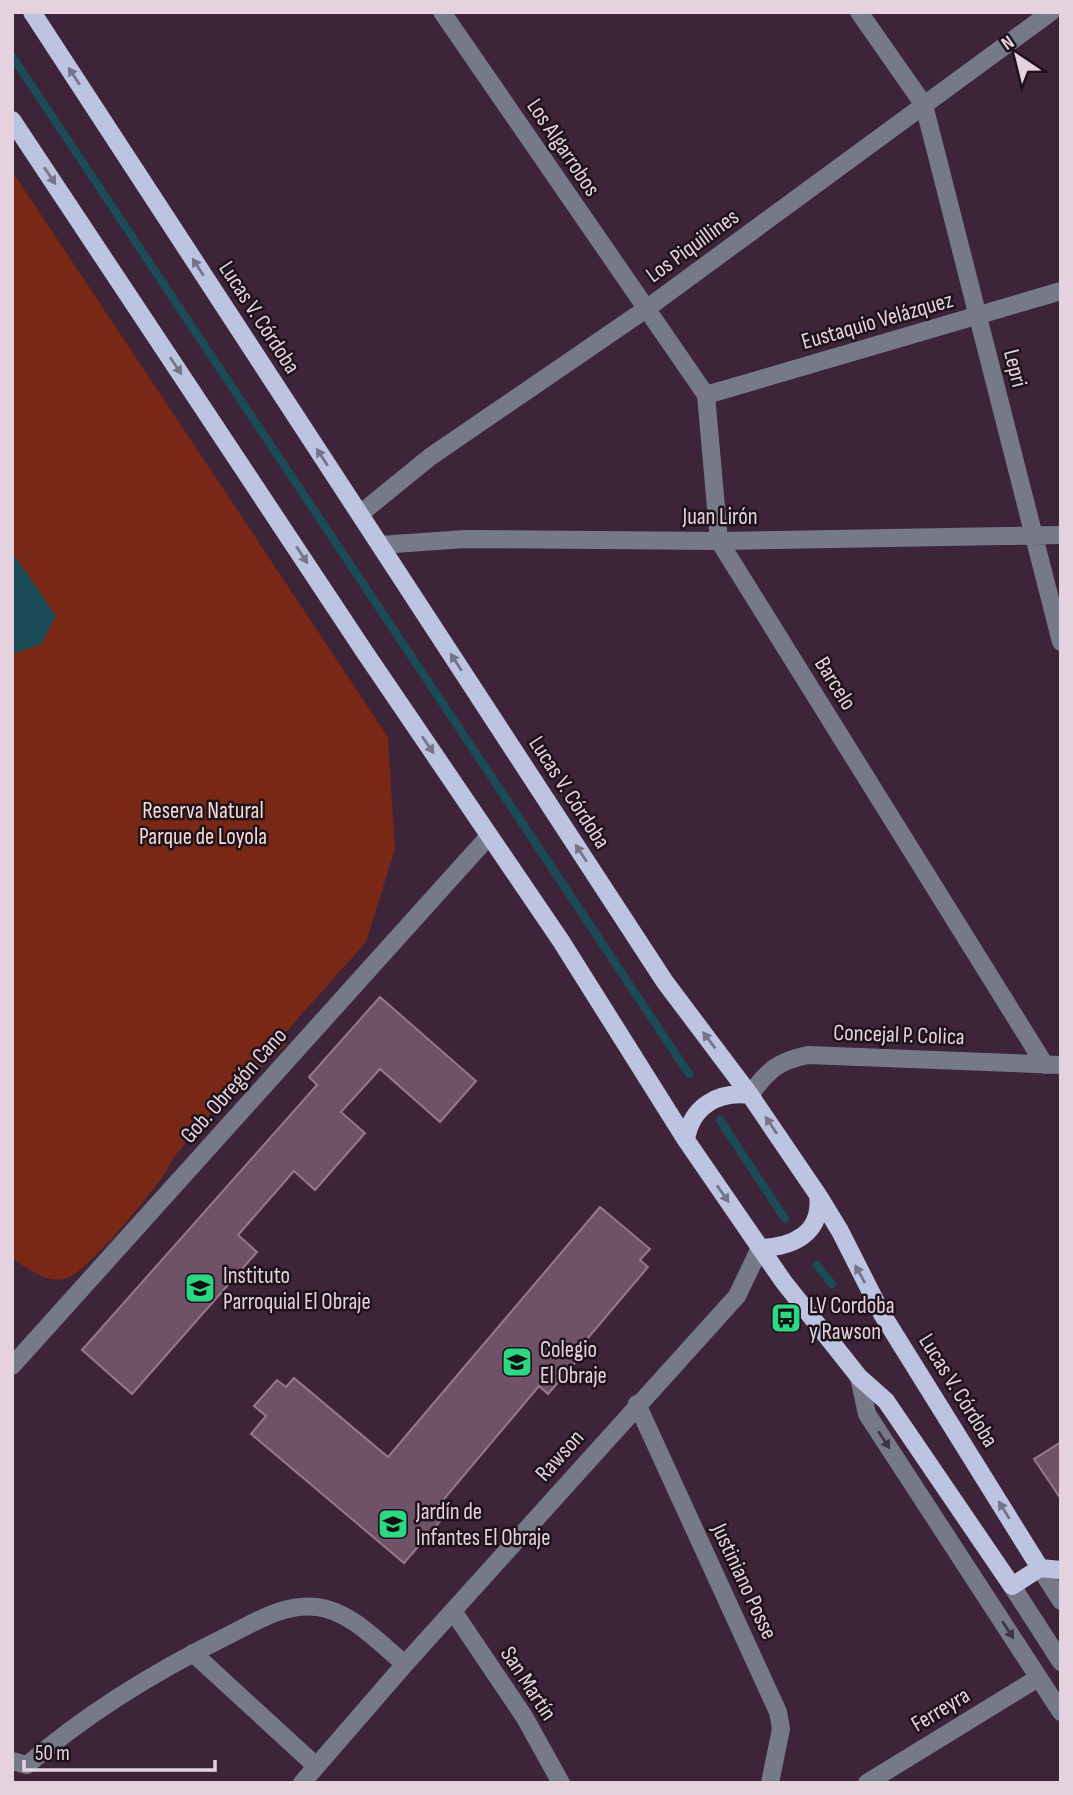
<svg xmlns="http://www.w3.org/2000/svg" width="1073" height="1795" viewBox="0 0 1073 1795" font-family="'Sofia Sans Condensed',sans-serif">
  <rect width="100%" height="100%" fill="#3e2438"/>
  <path fill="#782814" d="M12 171 388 737 395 849 366 942 285 1033 286 1045C247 1079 206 1114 175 1156 170 1163 166 1172 161 1179 145 1200 87 1273 65 1279 46 1283 28 1269 12 1258Z"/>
  <path fill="#1a4c57" d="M12 552 56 616 41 644 12 654Z"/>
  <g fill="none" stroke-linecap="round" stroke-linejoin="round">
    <path stroke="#1a4c57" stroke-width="8" d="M12 56 689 1074
      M720 1120 785 1219
      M817 1265 832 1284"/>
  </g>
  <path fill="#6f5268" stroke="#97788f" stroke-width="2" d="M380 997 476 1081 440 1122 380 1069 341 1112 365 1133 315 1190 294 1171 238 1235 257 1252 132 1394 82 1350 317 1085 309 1077Z
    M600 1207 650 1249 640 1260 648 1267 582 1345 587 1349 548 1394 539 1386 433 1512 442 1519 404 1563 251 1434 266 1416 254 1406 277 1380 286 1387 294 1378 388 1457Z
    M1061 1442V1499L1034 1459Z"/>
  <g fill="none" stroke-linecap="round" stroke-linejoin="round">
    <path stroke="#767988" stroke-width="18" d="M442 12 706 395 719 541 1045 1065
      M859 12 924 105 1061 642
      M706 395 1061 291
      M360 514 430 457 646 309 1051 12
      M380 545 465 539 719 541 1061 535
      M750 1095C768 1070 778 1061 808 1055L1061 1065
      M12 1366 489 836
      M859 1377 867 1414 1061 1712
      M637 1404 778 1712 781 1729 770 1783
      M1040 1568 1061 1601
      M1012 1586 1061 1662
      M453 1611 525 1718 561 1783
      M193 1653 316 1766
      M12 1761 27 1765C87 1713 156 1671 227 1636 255 1622 284 1603 317 1607 351 1611 379 1643 405 1664
      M302 1783 405 1664 737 1296 760 1248
      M867 1783 1038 1678"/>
    <path stroke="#bdc4e2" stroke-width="18" d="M32 12 665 982 750 1095 818 1195 840 1231 882 1314 1040 1568
      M12 120 364 651 561 941 686 1140 783 1281 859 1377 886 1401 1012 1586 1040 1568 1061 1570
      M686 1140C691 1107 717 1091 750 1095
      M760 1248C792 1247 823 1234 818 1195"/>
  </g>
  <defs><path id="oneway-solid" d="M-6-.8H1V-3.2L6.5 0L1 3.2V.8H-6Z" transform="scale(1.75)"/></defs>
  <g fill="#757488">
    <use href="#oneway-solid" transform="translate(74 76) rotate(-123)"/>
    <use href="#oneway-solid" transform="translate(50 176) rotate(56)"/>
    <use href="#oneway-solid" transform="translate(198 267) rotate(-123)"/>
    <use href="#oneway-solid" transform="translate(176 366) rotate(56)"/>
    <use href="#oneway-solid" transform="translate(322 457) rotate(-123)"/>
    <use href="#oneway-solid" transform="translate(302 555) rotate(57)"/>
    <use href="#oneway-solid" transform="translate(456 662) rotate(-123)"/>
    <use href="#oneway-solid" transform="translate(428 745) rotate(56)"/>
    <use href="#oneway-solid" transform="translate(581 853) rotate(-123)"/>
    <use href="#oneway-solid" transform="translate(709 1040) rotate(-127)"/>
    <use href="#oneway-solid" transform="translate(771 1125) rotate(-124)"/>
    <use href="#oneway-solid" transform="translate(723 1194) rotate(55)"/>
    <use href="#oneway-solid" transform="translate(860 1274) rotate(-119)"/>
    <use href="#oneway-solid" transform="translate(1004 1510) rotate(-122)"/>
  </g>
  <g fill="#3d3641">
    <use href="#oneway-solid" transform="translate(884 1440) rotate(57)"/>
    <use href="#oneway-solid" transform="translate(1008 1630) rotate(57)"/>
  </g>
  <defs>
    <g id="school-square" transform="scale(1.575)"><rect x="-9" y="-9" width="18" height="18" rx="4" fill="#2dd883" stroke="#1e121b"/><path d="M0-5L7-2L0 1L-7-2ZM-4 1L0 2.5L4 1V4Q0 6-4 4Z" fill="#111"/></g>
    <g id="bus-square" transform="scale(1.575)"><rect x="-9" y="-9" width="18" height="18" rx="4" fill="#2dd883" stroke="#1e121b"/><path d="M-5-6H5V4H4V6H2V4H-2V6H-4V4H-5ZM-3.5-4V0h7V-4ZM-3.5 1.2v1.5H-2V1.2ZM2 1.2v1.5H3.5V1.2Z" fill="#111"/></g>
  </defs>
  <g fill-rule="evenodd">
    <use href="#school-square" x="200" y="1288"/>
    <use href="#bus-square" x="786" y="1318"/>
    <use href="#school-square" x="517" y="1362"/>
    <use href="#school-square" x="393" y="1524"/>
  </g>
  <g text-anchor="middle" stroke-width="5" stroke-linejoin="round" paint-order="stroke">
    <g font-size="23" fill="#e4d2df" stroke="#1e121b">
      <text transform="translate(564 147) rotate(56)" y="8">Los Algarrobos</text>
      <text transform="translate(692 245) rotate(-36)" y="8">Los Piquillines</text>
      <text transform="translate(260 317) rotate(57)" y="8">Lucas V. Córdoba</text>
      <text transform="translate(877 320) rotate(-16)" y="8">Eustaquio Velázquez</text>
      <text transform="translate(1016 368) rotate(76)" y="8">Lepri</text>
      <text x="720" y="524">Juan Lirón</text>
      <text transform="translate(836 683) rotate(58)" y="8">Barcelo</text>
      <text transform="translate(570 792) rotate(57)" y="8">Lucas V. Córdoba</text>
      <text transform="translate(899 1034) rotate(2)" y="8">Concejal P. Colica</text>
      <text transform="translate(233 1085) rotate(-48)" y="8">Gob. Obregón Cano</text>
      <text transform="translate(959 1390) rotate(58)" y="8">Lucas V. Córdoba</text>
      <text transform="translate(559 1455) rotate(-48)" y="8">Rawson</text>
      <text transform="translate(745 1581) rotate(65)" y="8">Justiniano Posse</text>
      <text transform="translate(529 1683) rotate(57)" y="8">San Martín</text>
      <text transform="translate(940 1709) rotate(-31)" y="8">Ferreyra</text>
    </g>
    <g font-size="23" fill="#f8dbd3" stroke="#1e121b">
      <text x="203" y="818">Reserva Natural<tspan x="203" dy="26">Parque de Loyola</tspan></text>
    </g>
    <g font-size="23" fill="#e4d2df" stroke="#1e121b" text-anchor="start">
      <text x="223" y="1283">Instituto<tspan x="223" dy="26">Parroquial El Obraje</tspan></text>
      <text x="809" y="1313">LV Cordoba<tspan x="809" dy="26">y Rawson</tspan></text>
      <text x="540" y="1357">Colegio<tspan x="540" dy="26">El Obraje</tspan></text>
      <text x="416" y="1519">Jardín de<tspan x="416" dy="26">Infantes El Obraje</tspan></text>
    </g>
  </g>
  <rect width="1073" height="1795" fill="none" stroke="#e4d2df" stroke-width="28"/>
  <g transform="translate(1017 56) rotate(325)" stroke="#1e121b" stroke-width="5" paint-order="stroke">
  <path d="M0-5L12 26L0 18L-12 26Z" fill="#e4d2df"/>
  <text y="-10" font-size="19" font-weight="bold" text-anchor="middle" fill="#e4d2df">N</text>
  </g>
  <path d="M24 1760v10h191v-10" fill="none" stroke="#e4d2df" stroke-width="3.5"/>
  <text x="35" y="1760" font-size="21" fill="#e4d2df" stroke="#1e121b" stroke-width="5" paint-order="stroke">50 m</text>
</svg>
